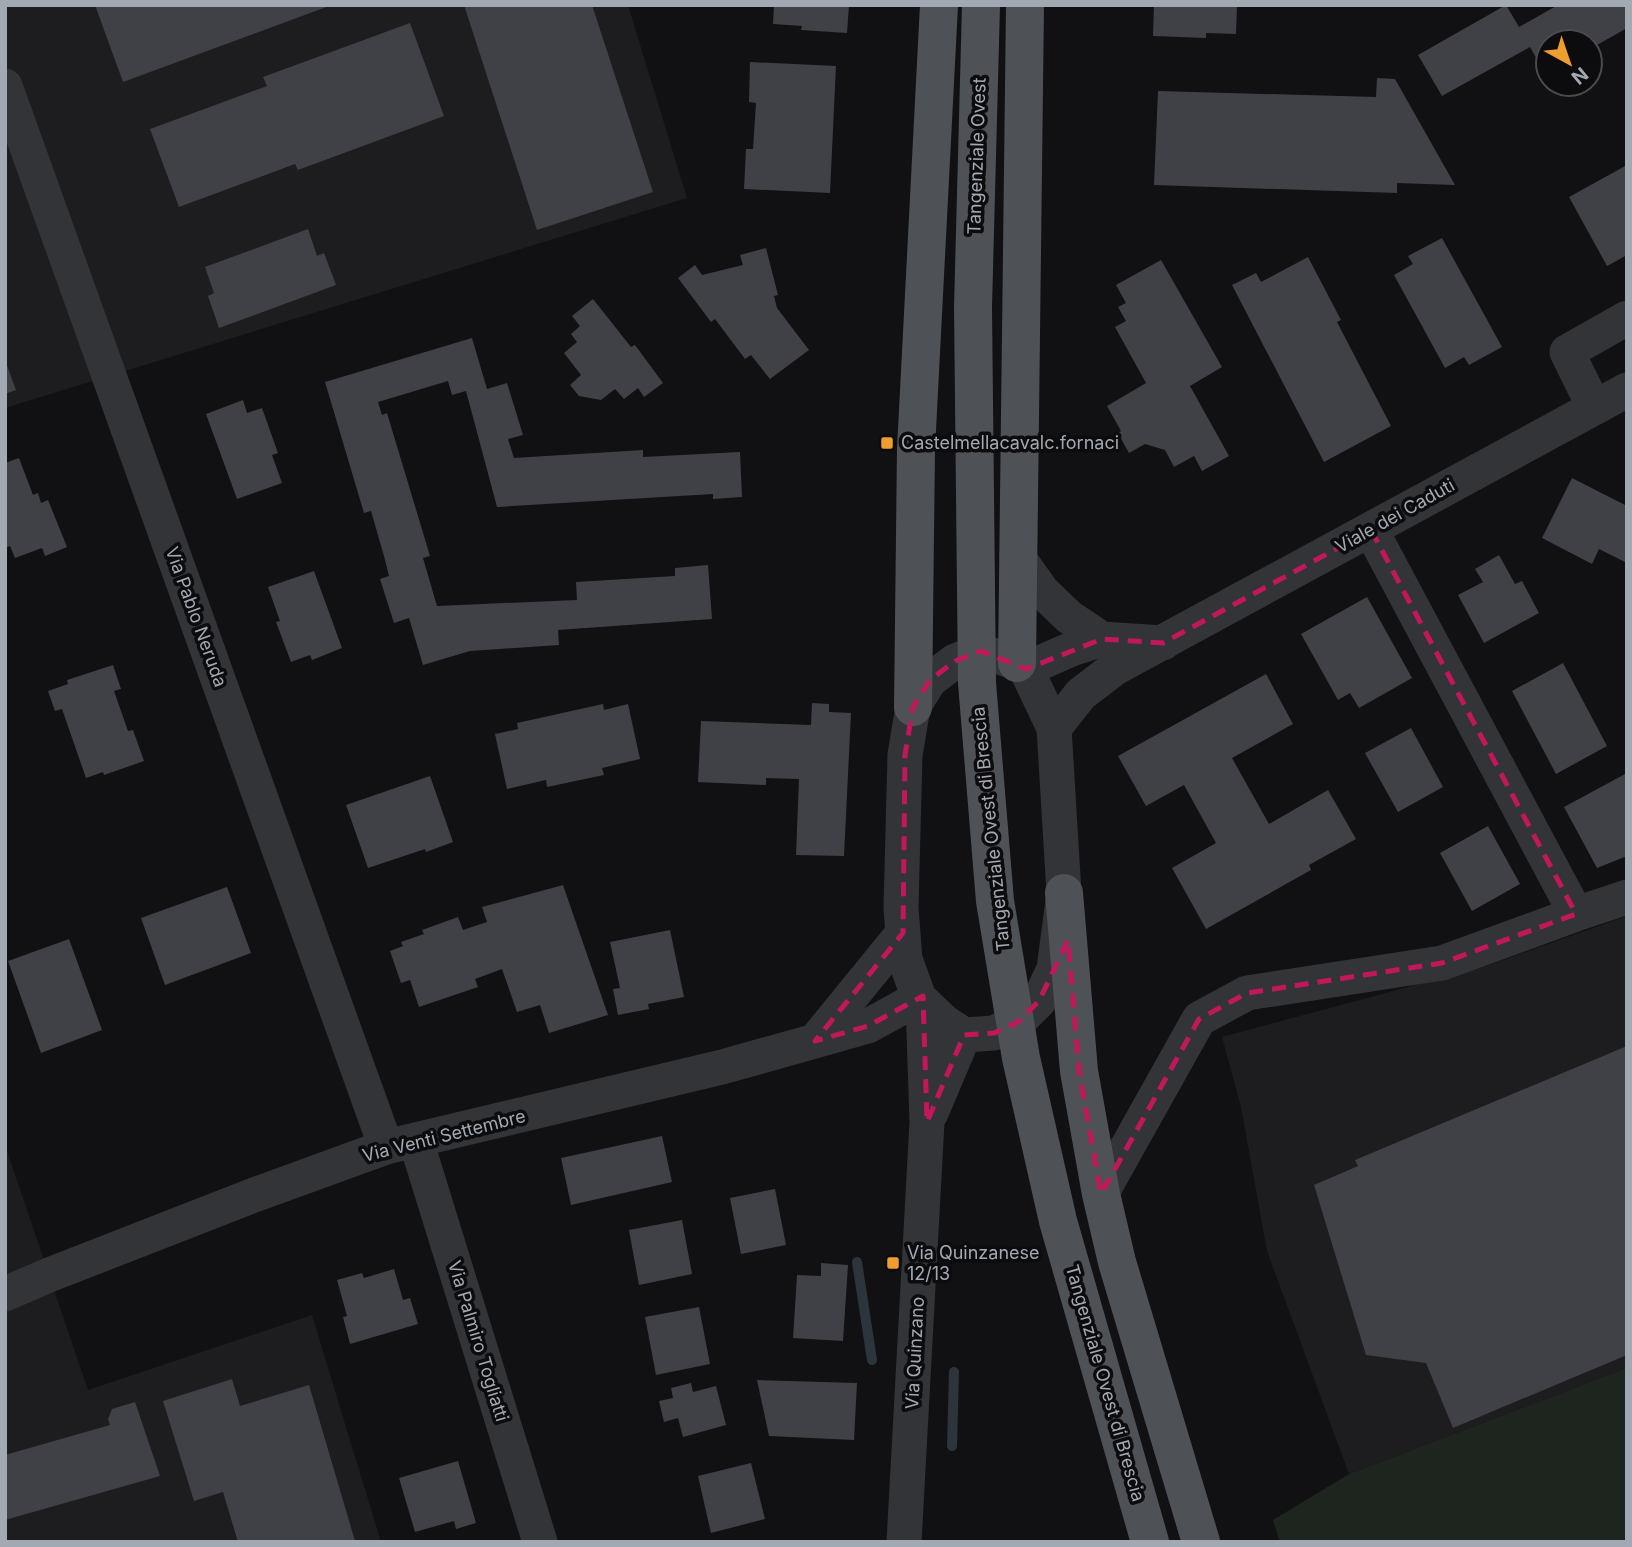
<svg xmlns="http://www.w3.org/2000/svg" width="1632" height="1547" viewBox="0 0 1632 1547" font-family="Inter,sans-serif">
  <rect width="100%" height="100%" fill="#111113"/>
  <path fill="#1d1d20" d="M5 5H628L687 198 5 408Z
    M1627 916V1368L1349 1474 1267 1251 1241 1107 1222 1037 1486 966Z
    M5 1145 88 1390 312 1315 381 1542H5Z"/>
  <path fill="#1e251e" d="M1627 1368V1542H1280L1273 1520 1349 1474Z"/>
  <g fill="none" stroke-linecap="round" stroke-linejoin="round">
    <path stroke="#2b353b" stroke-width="10" d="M857 1262 872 1360
      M952 1446 954 1372"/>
  </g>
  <path fill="#404146" d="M95 5H329V6L123 82Z
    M464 5H592L653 192 537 230Z
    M774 5H849L847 33 801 30 802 26 773 24Z
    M1154 5H1237L1236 34 1206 33V38L1153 36Z
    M1506 5 1519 27 1558 5H1627V28L1590 49V42H1548V72L1545 74 1530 47 1442 96 1418 55Z
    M410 23 444 116 298 170 295 164 179 207 150 129 267 86 263 77Z
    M750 62 836 66 830 193 744 189 746 149H753L756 103 749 102Z
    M1377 78 1395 79 1455 185 1397 183V193L1154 185 1158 91 1376 97Z
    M1627 165V255L1607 266 1569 197Z
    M308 229 317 256 324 253 336 285 219 328 208 296 214 293 205 267Z
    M1442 238 1502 347 1469 365 1464 357 1445 368 1394 275 1413 264 1408 256Z
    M766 248 778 295 774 296 777 308 809 350 770 379 751 355 745 359 715 319 711 322 678 278 695 265 702 275 743 265 740 255Z
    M1308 257 1341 320 1337 322 1391 426 1324 462 1232 285 1256 273 1261 282Z
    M1161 260 1222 367 1190 386 1229 456 1202 471 1194 456 1174 467 1165 450 1145 444 1129 453 1118 433 1121 431 1107 406 1146 383 1115 327 1126 321 1118 307 1126 303 1116 285Z
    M593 299 631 347 635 345 663 383 644 397 638 388 624 399 615 389 601 400 579 396 570 385 581 375 564 353 577 342 571 334 580 326 572 316Z
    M472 338 487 389 507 383 523 435 508 439 514 458 643 450V457L740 452 742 497 713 499V494L497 507 466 391 452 395 448 381 378 402 382 415 387 413 430 556 423 558 437 606 577 600 576 582 675 576V568L708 565 712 619 558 630 559 645 470 651 423 665 409 618 394 623 380 579 389 576 384 556 371 511 364 513 325 382Z
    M5 360 16 390 5 394Z
    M243 400 247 413 262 408 278 453 272 455 282 483 237 499 206 414Z
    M19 458 33 495 38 493 41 503 48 500 67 547 45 556 42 548 15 558 10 546 5 548V463Z
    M1572 478 1627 506V563L1599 549 1592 564 1542 538Z
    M1499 555 1515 584 1522 581 1539 613 1484 643 1458 595 1483 582 1475 569Z
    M314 571 342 648 312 660 310 655 291 662 276 622 280 621 268 587Z
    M1367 597 1412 678 1359 708 1350 693 1338 700 1301 634Z
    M1563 663 1607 746 1556 774 1512 691Z
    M113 665 121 689 114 691 128 731 133 730 144 761 104 775 103 772 86 778 62 709 55 711 48 691 68 684 67 680Z
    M1266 674 1293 724 1232 758 1269 824 1328 790 1356 839 1309 865 1311 870 1206 929 1172 868 1216 843 1184 785 1146 806 1118 756Z
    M812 703 829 704V712L851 713 844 856 796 855 799 779 766 778V785L698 782 701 721 811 725Z
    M603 704 604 710 628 704 640 759 602 768 604 775 547 787 546 780 507 789 495 734 518 729 517 723Z
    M1411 728 1443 787 1398 812 1365 753Z
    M1627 773V856L1597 868 1564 807Z
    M430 776 453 842 426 852 425 849 368 868 346 805Z
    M1488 826 1520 884 1472 911 1440 853Z
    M563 885 608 1015 549 1033 540 1005 517 1012 502 969 475 979 478 987 419 1007 410 980 401 983 390 951 403 946 401 942 424 934 422 930 458 917 463 930 487 922 482 907Z
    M227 887 251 953 165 985 141 918Z
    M670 930 684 997 648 1004 649 1009 618 1015 613 989 620 988 610 942Z
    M69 939 102 1030 41 1053 8 961Z
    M1627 1046V1355L1453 1428 1426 1363 1366 1355 1314 1185 1358 1166 1355 1160Z
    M662 1136 672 1182 571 1205 561 1158Z
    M775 1189 786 1245 741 1254 730 1198Z
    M682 1220 692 1274 639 1285 629 1230Z
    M821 1263 848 1265 843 1341 793 1338 797 1275 821 1276Z
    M394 1269 403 1300 410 1298 418 1324 350 1344 343 1317 347 1316 337 1280 362 1273 364 1278Z
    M699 1307 710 1364 656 1375 645 1317Z
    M232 1379 240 1406 309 1385 355 1541 238 1542 223 1492 194 1501 163 1401Z
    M757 1380 857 1383 854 1440 769 1436Z
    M691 1383 693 1392 716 1386 726 1425 683 1437 678 1418 664 1422 659 1401 673 1398 671 1388Z
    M135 1402 160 1476 5 1520V1455L110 1425 108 1419 112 1409Z
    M458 1461 476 1523 456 1529 454 1521 415 1532 399 1478Z
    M751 1463 765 1519 711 1533 698 1476Z"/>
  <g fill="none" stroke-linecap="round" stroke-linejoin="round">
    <path stroke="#323438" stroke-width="35" d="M5 86 386 1147
      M1594 407 1567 352 1627 318
      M1371 530 1576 914 1627 897
      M1017 556 1042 591 1069 617 1102 639
      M981 651 1017 663 1026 669 1054 728 1064 893 1054 969 1039 1001 1018 1022 994 1033 964 1035 943 1021 919 998 905 959 901 908 905 755 913 707 930 680 955 661Z
      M1026 669 1074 648 1102 639 1163 643
      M1054 728 1081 694 1115 668 1627 390
      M815 1041 903 933
      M931 1113 964 1035
      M416 1141 540 1542
      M1101 1194 1199 1019 1247 993 1442 963 1576 914
      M5 1294 49 1275 254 1195 386 1147 722 1067 815 1041 868 1026 919 998
      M904 1542 927 1122 923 1002"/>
    <path stroke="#4e5156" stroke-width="38" d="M981 5 973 307 977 683 995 901 1021 1058 1058 1221 1150 1542
      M1017 663 1025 5
      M913 707 916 449 939 5
      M1064 893 1079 1071 1101 1194 1117 1262 1201 1542"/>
  </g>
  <path fill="none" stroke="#c2185b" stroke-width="5" stroke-dasharray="14 9" stroke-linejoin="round" d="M1371 530 1576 914 1442 963 1247 993 1199 1019 1101 1194 1079 1071 1068 940 1039 1001 1018 1022 994 1033 964 1035 927 1122 923 996 868 1026 815 1041 903 933 905 755 913 707 930 680 955 661 981 651 1026 669 1102 639 1163 643Z"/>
  <g fill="#ed9e2f" stroke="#0c0c0e" stroke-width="2.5">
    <rect x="880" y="436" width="14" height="14" rx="3.5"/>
    <rect x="886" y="1256" width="14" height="14" rx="3.5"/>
  </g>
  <g text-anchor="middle" stroke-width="7" stroke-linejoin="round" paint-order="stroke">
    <g font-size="18" fill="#a3a9b3" stroke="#0c0c0e">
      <text transform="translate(977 156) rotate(-88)" y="6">Tangenziale Ovest</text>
      <text transform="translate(1395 516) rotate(-29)" y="6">Viale dei Caduti</text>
      <text transform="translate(196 617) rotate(70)" y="6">Via Pablo Neruda</text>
      <text transform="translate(991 829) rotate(-96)" y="6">Tangenziale Ovest di Brescia</text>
      <text transform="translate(444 1136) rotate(-14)" y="6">Via Venti Settembre</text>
      <text transform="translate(478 1341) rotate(73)" y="6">Via Palmiro Togliatti</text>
      <text transform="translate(915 1353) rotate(-87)" y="6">Via Quinzano</text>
      <text transform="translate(1105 1383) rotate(74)" y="6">Tangenziale Ovest di Brescia</text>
    </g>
    <g font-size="18" fill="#a3a9b3" stroke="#0c0c0e" text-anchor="start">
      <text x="901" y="449">Castelmellacavalc.fornaci</text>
      <text x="907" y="1259">Via Quinzanese<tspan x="907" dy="21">12/13</tspan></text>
    </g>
  </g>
  <rect width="1632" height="1547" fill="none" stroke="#a3a9b3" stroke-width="14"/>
  <g transform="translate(1569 63) rotate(140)"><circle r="33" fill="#0c0c0e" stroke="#484b50" stroke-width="2"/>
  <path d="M0-5L12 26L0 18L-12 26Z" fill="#ed9e2f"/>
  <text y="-10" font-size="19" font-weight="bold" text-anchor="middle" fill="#a3a9b3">N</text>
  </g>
</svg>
